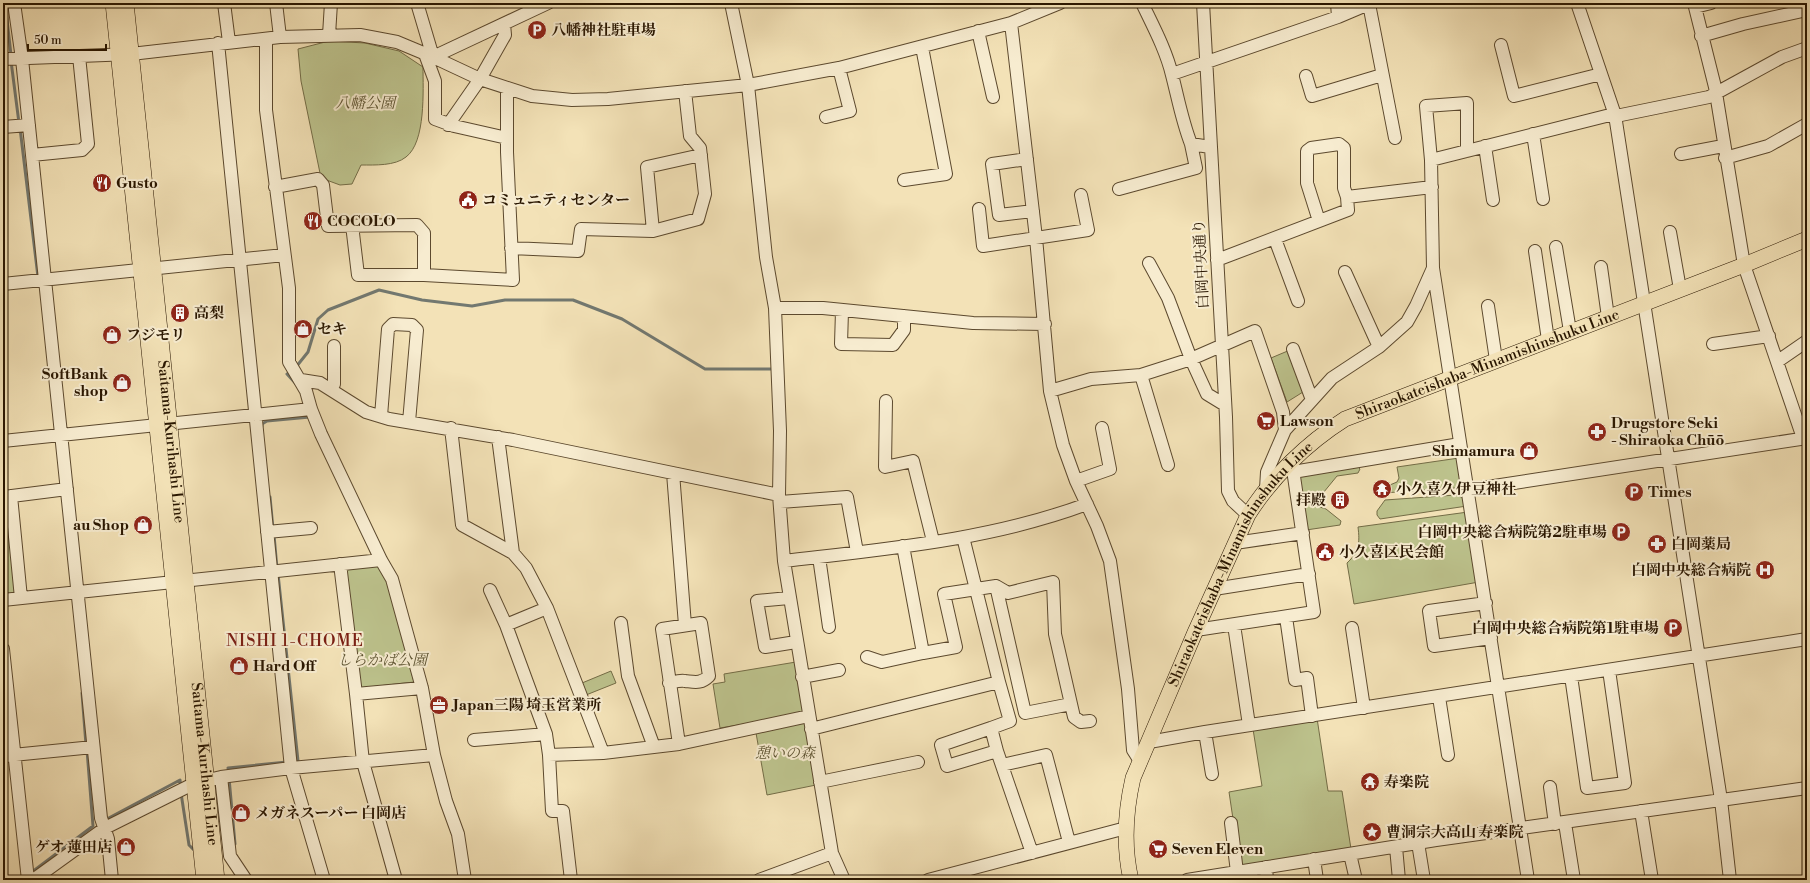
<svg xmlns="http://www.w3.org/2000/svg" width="1810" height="883" viewBox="0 0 1810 883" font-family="'Libre Bodoni','Noto Serif JP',serif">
  <rect width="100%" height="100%" fill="#f3e2b7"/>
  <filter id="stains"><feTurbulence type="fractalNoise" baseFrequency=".005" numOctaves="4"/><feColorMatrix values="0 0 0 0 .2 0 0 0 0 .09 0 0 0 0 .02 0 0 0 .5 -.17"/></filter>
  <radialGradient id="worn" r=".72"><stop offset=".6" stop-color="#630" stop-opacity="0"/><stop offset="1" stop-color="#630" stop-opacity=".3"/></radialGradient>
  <path fill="#bdc38d" stroke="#736c46" d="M329 41 365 43 399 51 423 67C423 90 426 142 406 157 395 166 375 165 361 165L352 184 340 185 321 178 301 81 298 49Z
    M1290 350 1303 392 1287 402 1271 358Z
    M1459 458 1461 482 1455 488 1383 493 1385 487 1397 482 1399 478 1397 467Z
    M1356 465 1360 469 1358 473 1337 476 1319 498 1320 507 1326 509 1341 521 1340 525 1306 530 1298 480 1302 474Z
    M1456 495 1466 499 1467 506 1380 519 1377 515V511L1385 500Z
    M3 501 8 504 17 590 14 594 3 595Z
    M1468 512 1479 582 1354 604 1347 563C1359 552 1360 543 1358 527Z
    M379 565 388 582 414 682 360 688 344 569Z
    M796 662 805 714 720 728 713 684 725 682 724 674Z
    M611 671 616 683 586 695 582 683Z
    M1317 718 1328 791H1342L1351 849 1240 866 1229 792 1262 786 1253 729Z
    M806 721 816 785 767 795 756 733Z"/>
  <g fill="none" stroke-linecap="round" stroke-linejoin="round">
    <path stroke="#727870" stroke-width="3" d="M6 11 11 55
      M11 61 19 123
      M20 128 38 277
      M296 367 308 352 318 319 328 310 379 290 422 300 472 306 505 300H573L622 319 705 369H771
      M292 371 287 374 297 385
      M262 426V424L267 421 310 417V416
      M270 497 273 529
      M274 535 277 569
      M278 574 298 761H293
      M82 693 86 745
      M229 773 228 768 287 762
      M229 778 235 844
      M181 793 189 845 196 852
      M105 820 180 780 181 788
      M32 872 93 826 87 750
      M221 874 227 880"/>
    <g stroke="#5c492e" stroke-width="14">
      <path id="minor" d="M14 3 22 59 101 818 108 839 112 880
        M224 3 229 42
        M276 3 280 37
        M417 3 433 57
        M731 3 748 85 766 257 775 308 780 431 779 495 784 561 832 853 844 880
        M1142 3C1153 26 1166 50 1172 75 1178 98 1182 121 1191 144L1210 147
        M1203 3 1226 417 1228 491 1233 501 1248 515
        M1337 3 1338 17
        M1577 3 1615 115 1721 800 1730 880
        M1694 3 1715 87 1744 265 1803 438
        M1369 4 1395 138
        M1695 7 1711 3
        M1011 23 1036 238 1050 391 1063 445 1076 481 1097 526 1110 561 1128 689 1133 750 1140 761
        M978 31 993 97
        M329 35 331 3
        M1701 36 1743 24 1807 10
        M266 39V110L289 288V362L306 391 311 409 321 434 381 560 392 579 422 688 434 755 446 801 458 834 465 880
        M218 43 291 768 324 880
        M1501 45 1514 96 1601 74
        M425 54 435 81V119L454 126 507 138
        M433 57 548 3
        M3 59 131 54 280 37 360 35 397 42 433 57 480 79 532 96 572 100 608 99 748 85 839 68 1011 23 1060 3
        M1172 74 1338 17 1371 3
        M1306 76 1312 96 1382 75
        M826 117 850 111 839 68
        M448 125 480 79 505 35 504 24
        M3 127 29 125
        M1533 134 1543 199
        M1485 146 1493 200
        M1467 151V103L1426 106 1431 160 1433 268 1528 880
        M1681 154 1723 146
        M32 155 82 150 88 144 79 56
        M1725 158 1768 146 1807 124
        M1027 159 992 164 999 215 1033 211
        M1431 160 1610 115H1621L1709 97 1782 57 1807 48
        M904 180 946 174 922 47
        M275 187 318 179 323 185 328 226 417 225 424 233V275
        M1119 189 1196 168 1191 144
        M979 209 983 246 1088 230 1081 195
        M1319 221 1307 183V151L1311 148 1339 144 1344 148V188L1347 197
        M352 225 358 275H424L513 280 507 152V89
        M653 231 647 167 701 155
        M1670 232 1680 289
        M1275 239 1298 301
        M1556 247 1570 331
        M511 248 578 251 581 229 653 231 698 219 705 194 700 148 690 136 685 91
        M1535 251 1548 340
        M1217 260 1348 210 1347 197 1432 187
        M1149 263 1168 298 1191 359 1207 394 1225 405
        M1601 267 1608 317
        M1345 272 1379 347
        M3 284 284 255
        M1488 306 1496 360
        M775 308H823L973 323 1045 324
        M842 311 841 344 893 345 904 330V316
        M1713 344 1769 336
        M1293 349 1312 400
        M1778 361 1807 341
        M1141 375 1168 465
        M301 380 320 383 366 412 389 419 513 440 779 495
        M331 390 334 384V346
        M1050 391 1091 379 1141 375 1191 359 1255 331 1283 412 1285 430
        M886 401 885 467 913 461 933 541
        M381 416 388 329 393 324 412 325 417 330 409 422
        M451 428 462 525 513 553
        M498 437 513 553 526 568 547 608 603 753
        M3 441 311 409
        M1293 472 1460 444
        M673 473 685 625
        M1076 481 1110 469 1102 428
        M1266 489 1267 472 1285 430 1332 378 1379 347 1407 322 1416 306 1433 268
        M1468 490 1807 438
        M11 496 21 598
        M4 497 67 489
        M780 502 847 497 857 552
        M267 532 311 528
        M1235 543 1303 533
        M903 546 923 653 956 647 944 594 996 586 1008 593 1053 582 1055 634 1071 704 1025 713 996 586
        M819 557 829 627
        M784 561C885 549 991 540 1087 504
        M340 564 356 694 422 688
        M1214 589 1309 574
        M490 590 506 625 546 734
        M789 598 757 601 765 647 796 642
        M3 600 381 560
        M1486 603 1429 611 1434 646 1491 638
        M1286 617 1295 680 1307 678 1312 716
        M621 623 628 676 654 747
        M506 625 547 608
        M1234 625 1249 725
        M1352 628 1364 708
        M1196 630 1314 612 1292 463
        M3 649 28 880
        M867 657 882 662 923 653
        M1571 676 1587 788 1625 783 1609 670
        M802 677 839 670
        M999 682 1010 721 991 728 997 751 1032 853
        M669 683C674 682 680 680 685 681 695 682 701 684 709 676L701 623 662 629 679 744
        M356 694 363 762 396 880
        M1439 697 1448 755
        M1071 704 1074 717 1081 722 1090 721
        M991 728 941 745 947 766 997 751
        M811 729 999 682 963 537
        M1205 732 1212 774
        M474 740 546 734 549 755 603 753 679 744 809 716
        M1149 742 1205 732 1807 639
        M549 755 552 811H563L571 880
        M3 756 93 747
        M1002 765 1046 755 1069 842
        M221 777 230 856 246 880
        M820 782 918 762
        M1550 787 1555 824
        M1641 811 1652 880
        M1231 823 1237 872
        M1565 823 1574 880
        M1418 843 1424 880
        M1396 847 1399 880
        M1350 854 1356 880
        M1314 859 1317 880
        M1266 867 1267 880
        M33 880 105 828 195 783 221 777 291 768 434 755
        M759 880 832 853
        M928 880 1126 828
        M1187 880 1436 840 1807 788"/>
    </g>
    <g stroke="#291600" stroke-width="16">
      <g id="major">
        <path d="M113 3 204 880"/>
        <path id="s1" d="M126 3 217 880"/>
        <path id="s2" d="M1131 880C1123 845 1125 813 1133 778L1196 630 1248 515C1272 477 1307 443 1345 419L1744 265 1807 239"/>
      </g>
    </g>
    <use href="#minor" stroke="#f7ecd0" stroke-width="12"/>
    <use href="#major" stroke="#f3e2b7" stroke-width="15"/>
  </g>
  <defs>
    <g id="parking-disc" transform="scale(1)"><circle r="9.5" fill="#8f2418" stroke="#f7ecd0"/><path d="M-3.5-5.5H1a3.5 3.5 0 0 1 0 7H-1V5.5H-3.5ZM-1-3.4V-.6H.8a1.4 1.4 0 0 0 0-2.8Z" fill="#fff"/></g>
    <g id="restaurant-disc" transform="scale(1)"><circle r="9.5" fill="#8f2418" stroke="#f7ecd0"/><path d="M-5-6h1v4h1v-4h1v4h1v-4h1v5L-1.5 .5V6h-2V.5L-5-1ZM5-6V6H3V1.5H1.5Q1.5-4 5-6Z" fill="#fff"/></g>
    <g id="civic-disc" transform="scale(1)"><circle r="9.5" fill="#8f2418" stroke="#f7ecd0"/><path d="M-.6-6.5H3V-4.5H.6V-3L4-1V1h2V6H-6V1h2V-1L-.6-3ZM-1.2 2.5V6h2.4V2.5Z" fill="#fff"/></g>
    <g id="building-disc" transform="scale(1)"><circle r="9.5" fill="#8f2418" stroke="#f7ecd0"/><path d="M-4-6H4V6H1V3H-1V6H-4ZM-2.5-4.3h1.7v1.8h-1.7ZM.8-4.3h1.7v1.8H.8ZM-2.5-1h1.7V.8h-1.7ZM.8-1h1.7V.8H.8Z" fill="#fff"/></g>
    <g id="shop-disc" transform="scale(1)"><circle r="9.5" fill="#8f2418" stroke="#f7ecd0"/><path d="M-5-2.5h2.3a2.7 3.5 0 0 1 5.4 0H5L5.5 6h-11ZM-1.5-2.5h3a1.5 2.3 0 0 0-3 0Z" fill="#fff"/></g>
    <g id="supermarket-disc" transform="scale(1)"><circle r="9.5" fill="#8f2418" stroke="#f7ecd0"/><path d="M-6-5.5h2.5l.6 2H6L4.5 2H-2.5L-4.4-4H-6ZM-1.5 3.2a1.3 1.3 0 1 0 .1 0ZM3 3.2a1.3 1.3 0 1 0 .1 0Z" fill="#fff"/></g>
    <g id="pharmacy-disc" transform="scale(1)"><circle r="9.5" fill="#8f2418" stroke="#f7ecd0"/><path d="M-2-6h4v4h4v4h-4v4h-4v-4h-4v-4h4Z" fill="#fff"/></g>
    <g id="temple-disc" transform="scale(1)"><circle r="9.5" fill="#8f2418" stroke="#f7ecd0"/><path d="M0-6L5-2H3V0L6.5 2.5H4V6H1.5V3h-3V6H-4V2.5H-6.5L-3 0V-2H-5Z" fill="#fff"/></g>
    <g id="hospital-disc" transform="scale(1)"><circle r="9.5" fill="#8f2418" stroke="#f7ecd0"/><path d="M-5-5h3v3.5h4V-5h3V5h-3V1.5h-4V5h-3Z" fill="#fff"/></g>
    <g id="office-disc" transform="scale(1)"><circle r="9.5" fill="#8f2418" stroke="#f7ecd0"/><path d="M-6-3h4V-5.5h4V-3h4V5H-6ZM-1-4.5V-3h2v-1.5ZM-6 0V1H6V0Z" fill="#fff"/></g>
    <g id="sight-disc" transform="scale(1)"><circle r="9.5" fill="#8f2418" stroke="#f7ecd0"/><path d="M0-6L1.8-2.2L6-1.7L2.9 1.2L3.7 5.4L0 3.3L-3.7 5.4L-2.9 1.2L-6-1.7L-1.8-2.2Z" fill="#fff"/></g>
  </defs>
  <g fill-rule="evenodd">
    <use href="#parking-disc" x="537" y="30"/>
    <use href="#restaurant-disc" x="102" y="183"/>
    <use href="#civic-disc" x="468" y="200"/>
    <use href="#restaurant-disc" x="313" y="221"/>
    <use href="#building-disc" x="180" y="313"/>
    <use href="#shop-disc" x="303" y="329"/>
    <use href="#shop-disc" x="112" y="335"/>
    <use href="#shop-disc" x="122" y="383"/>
    <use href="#supermarket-disc" x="1266" y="421"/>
    <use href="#pharmacy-disc" x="1597" y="432"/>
    <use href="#shop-disc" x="1529" y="451"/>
    <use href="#temple-disc" x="1382" y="489"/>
    <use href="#parking-disc" x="1634" y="492"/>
    <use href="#building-disc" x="1340" y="500"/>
    <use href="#shop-disc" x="143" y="525"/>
    <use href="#parking-disc" x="1621" y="532"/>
    <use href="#pharmacy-disc" x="1657" y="544"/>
    <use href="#civic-disc" x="1325" y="552"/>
    <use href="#hospital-disc" x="1765" y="570"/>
    <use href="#parking-disc" x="1673" y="628"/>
    <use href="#shop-disc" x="239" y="666"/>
    <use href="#office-disc" x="439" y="705"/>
    <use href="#temple-disc" x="1370" y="782"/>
    <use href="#shop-disc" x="241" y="813"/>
    <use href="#sight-disc" x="1372" y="832"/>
    <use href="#shop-disc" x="126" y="847"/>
    <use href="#supermarket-disc" x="1158" y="849"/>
  </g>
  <g text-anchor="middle" stroke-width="4" stroke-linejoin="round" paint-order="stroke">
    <g font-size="15" font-weight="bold" fill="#291600" stroke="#f7ecd0" text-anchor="start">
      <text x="551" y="35">八幡神社駐車場</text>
      <text x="116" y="188">Gusto</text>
      <text x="482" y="205">コミュニティセンター</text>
      <text x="327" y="226">COCOLO</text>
      <text x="194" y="318">高梨</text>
      <text x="317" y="334">セキ</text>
      <text x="126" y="340">フジモリ</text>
      <text x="108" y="379" text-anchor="end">SoftBank<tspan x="108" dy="17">shop</tspan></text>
      <text x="1280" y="426">Lawson</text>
      <text x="1611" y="428">Drugstore Seki<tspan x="1611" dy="17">- Shiraoka Chūō</tspan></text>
      <text x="1515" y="456" text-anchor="end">Shimamura</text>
      <text x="1396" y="494">小久喜久伊豆神社</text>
      <text x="1648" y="497">Times</text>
      <text x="1326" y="505" text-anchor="end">拝殿</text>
      <text x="129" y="530" text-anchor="end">au Shop</text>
      <text x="1607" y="537" text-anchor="end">白岡中央総合病院第2駐車場</text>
      <text x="1671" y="549">白岡薬局</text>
      <text x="1339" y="557">小久喜区民会館</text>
      <text x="1751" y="575" text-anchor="end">白岡中央総合病院</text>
      <text x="1659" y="633" text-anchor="end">白岡中央総合病院第1駐車場</text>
      <text x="253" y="671">Hard Off</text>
      <text x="453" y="710">Japan三陽 埼玉営業所</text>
      <text x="1384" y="787">寿楽院</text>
      <text x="255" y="818">メガネスーパー 白岡店</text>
      <text x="1386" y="837">曹洞宗大高山 寿楽院</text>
      <text x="112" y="852" text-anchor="end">ゲオ 蓮田店</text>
      <text x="1172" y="854">Seven Eleven</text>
    </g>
    <g font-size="15" font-style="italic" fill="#5d5331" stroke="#f7ecd0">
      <text x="365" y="108">八幡公園</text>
      <text x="382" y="665">しらかば公園</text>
      <text x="785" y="758">憩いの森</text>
    </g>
    <g font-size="15" fill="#291600" stroke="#f7ecd0">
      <text transform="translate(1201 264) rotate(-93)" y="5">白岡中央通り</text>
      <text dy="5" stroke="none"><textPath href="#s2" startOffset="680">Shiraokateishaba-Minamishinshuku Line</textPath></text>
      <text dy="5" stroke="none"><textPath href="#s1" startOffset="441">Saitama-Kurihashi Line</textPath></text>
      <text dy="5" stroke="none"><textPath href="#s2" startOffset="344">Shiraokateishaba-Minamishinshuku Line</textPath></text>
      <text dy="5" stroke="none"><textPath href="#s1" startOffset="765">Saitama-Kurihashi Line</textPath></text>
    </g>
    <g font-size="16" letter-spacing="1" fill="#7a1f14" stroke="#f7ecd0">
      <text x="295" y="646">NISHI 1-CHOME</text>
    </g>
  </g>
  <rect width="1810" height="883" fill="none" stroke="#f3e2b7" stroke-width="16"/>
  <rect x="4" y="4" width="1802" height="875" fill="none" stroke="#291600" stroke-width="2"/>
  <rect x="8" y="8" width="1794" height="867" fill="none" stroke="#291600"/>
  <path d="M28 44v6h78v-6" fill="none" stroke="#291600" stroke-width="2"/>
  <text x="34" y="44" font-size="12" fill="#291600" stroke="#f7ecd0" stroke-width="3" paint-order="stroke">50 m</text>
  <rect width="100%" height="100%" filter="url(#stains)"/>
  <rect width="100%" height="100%" fill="url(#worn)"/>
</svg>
